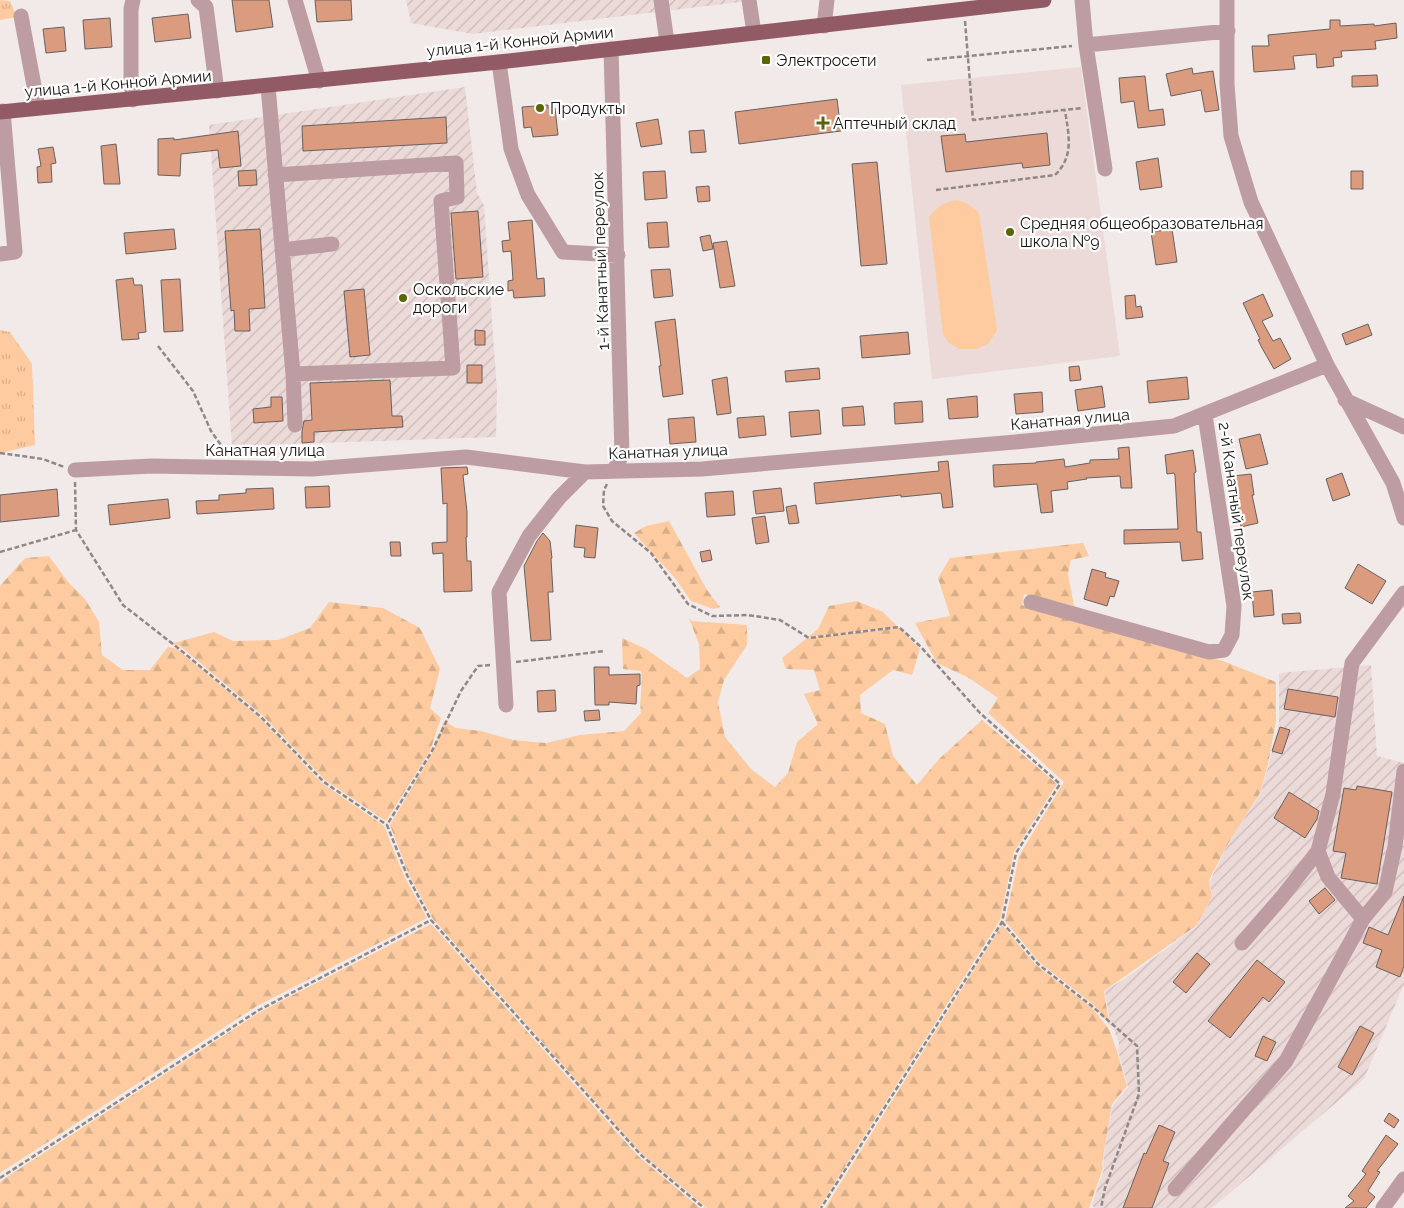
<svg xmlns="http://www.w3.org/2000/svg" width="1404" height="1208" viewBox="0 0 1404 1208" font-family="Raleway,sans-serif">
  <defs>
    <pattern id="industrial-furrows" width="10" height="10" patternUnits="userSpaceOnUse" patternTransform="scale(1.25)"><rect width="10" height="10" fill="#ebdad8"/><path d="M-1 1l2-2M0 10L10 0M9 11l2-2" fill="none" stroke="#c9bab9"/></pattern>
    <pattern id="grass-tufts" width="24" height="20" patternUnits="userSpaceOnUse" patternTransform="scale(1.25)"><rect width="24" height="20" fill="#fdcb9f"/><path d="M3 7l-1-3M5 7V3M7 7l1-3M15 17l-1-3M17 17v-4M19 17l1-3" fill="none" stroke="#d8ae88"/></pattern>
    <pattern id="forest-firs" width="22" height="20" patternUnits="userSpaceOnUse" patternTransform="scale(1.25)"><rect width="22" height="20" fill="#fdcb9f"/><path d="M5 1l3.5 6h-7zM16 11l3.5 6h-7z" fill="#d8ae88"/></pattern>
  </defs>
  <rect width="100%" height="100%" fill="#f2eae9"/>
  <path fill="#ebdad8" d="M1081 67 1120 356 932 379 901 85Z"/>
  <path fill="url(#industrial-furrows)" d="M406 0H757L473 34 411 23Z
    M465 87 477 193 484 205 497 391 496 437 232 446 209 125Z
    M1371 665 1377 756 1404 763V984L1364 1079 1212 1208H1094L1092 1204 1104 1169 1103 1165 1107 1134 1113 1105 1128 1087 1118 1051 1119 1043 1109 1017 1105 991 1133 973 1196 927 1212 897 1210 881 1229 842 1260 794 1269 764 1279 722V673Z"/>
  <path fill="url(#grass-tufts)" d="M0 0 10 1 17 17 0 20Z
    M0 330 10 332 32 364 35 445 0 453Z"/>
  <path fill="url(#forest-firs)" d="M669 521 707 590 720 607 713 609 691 601 675 578 634 533 646 526Z
    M1083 543 1089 556 1071 560 1068 574 1074 606 1024 594 1022 605 1223 661 1276 682V721L1268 764 1260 793 1229 842 1209 880 1212 897 1196 926 1104 991 1108 1017 1118 1045 1112 1028 1094 1005 1039 962 1005 921 1019 856 1064 782 988 713 998 698 969 678 937 663 915 623 950 616 938 578 950 558Z
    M49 556 68 582 85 599 99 622 102 655 123 670H150L168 647 177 649 260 718 322 783 384 826 404 876 427 918 257 1006 0 1173V586L25 558Z
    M857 601 883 612 898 627 808 637 818 629 829 606Z
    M329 602 383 608 420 628 440 669 430 708 441 718 430 751 386 821 325 780 263 716 180 646 170 644 214 632 233 641 278 640 310 628Z
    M689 618 692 621 747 625V645L724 680 718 702 725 737 751 769 775 787 788 773 797 742 818 724 804 694 820 690 814 670 786 669 782 658 807 638 899 628 920 649 912 675 893 670 860 695 861 713 885 724 893 756 917 785 939 759 982 720 1057 784 1014 852 1000 920 819 1208H707L641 1153 433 919 409 875 390 825 433 752 444 721 456 728 481 731 513 740 546 743 580 735 624 731 641 713C639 699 643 686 641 671L623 669 622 638 646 649 687 678 700 669 699 644Z
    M431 924 638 1156 700 1208H0V1182L10 1175 260 1012Z
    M1002 925 1036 965 1092 1008 1109 1029 1116 1048 1127 1086 1112 1104 1102 1164 1103 1168 1089 1208H825Z"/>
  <path fill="#fdcb9f" d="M957 200 968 204 979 213 997 330 988 344 977 349H959L948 342 943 334 929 217C937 207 944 202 957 200Z"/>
  <path fill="#db9b7e" stroke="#67615f" d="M232 0H269L273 27 236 32Z
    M315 0H351L352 20 317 22Z
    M188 14 191 38 155 42 152 18Z
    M110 18 112 47 85 49 83 20Z
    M1330 20H1340V26L1374 24V26L1396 23 1397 38 1375 41 1376 49 1341 51 1342 57 1333 58 1334 66 1317 68 1316 54 1293 56 1295 69 1254 72 1252 46H1269L1268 35 1330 29Z
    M64 27 66 51 46 53 43 29Z
    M1192 68 1193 74 1213 71 1219 110 1205 112 1201 90 1171 96 1166 74Z
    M1377 75 1378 86 1352 87V76Z
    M1145 76 1149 111 1163 109 1165 125 1138 128 1134 101 1121 103 1119 78Z
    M837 99 841 131 739 144 735 112Z
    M548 105V108H555L558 135 533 137 531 127 524 128 522 107Z
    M446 117 447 143 303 151 302 126Z
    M658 119 662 144 641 147 636 123Z
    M704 130 706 152 691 153 689 131Z
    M238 131 241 166 220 168 218 150 181 154 180 176 158 175V139L174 138V140Z
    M1047 133 1050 165 1023 168 1022 163 946 172 941 136 965 134 966 142Z
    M116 144 120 184H104L101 146Z
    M53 147 56 163 51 164 52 182 38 183 37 167 41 166 38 149Z
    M1158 158 1162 187 1140 190 1136 162Z
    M877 162 887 264 861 266 852 164Z
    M256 170 257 185 239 186 238 171Z
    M665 171 667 198 645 200 643 172Z
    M1351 171H1363V189H1351Z
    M709 186 710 201 698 202 696 187Z
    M478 211 483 277 456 279 451 213Z
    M532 220 537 279 544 278 545 296 514 298 513 290 508 291V281L513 280 511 251 503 252 502 241 510 240 508 222Z
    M667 222 669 247 649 248 647 223Z
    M174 229 176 249 126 254 124 233Z
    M260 229 265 308 249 309 250 331H235L234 310 231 311 225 231Z
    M1172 229 1177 262 1156 265 1151 232Z
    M710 235 713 249 703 251 700 237Z
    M727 241 735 286 720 288 713 243Z
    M670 269 673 296 654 298 651 270Z
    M133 278 134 285H142L146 332 138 333 139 339 122 340 116 280Z
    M180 279 183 331 164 332 161 280Z
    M364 289 370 355 350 357 344 291Z
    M1263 294 1273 316 1262 321 1273 341 1280 338 1291 359 1274 369 1262 348 1258 340 1260 339 1243 303Z
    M1135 295 1136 307 1141 306 1143 317 1126 319 1125 296Z
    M675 319 683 394 663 397 659 366H661L655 322Z
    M1368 324 1372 335 1346 345 1342 334Z
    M475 330 485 331V345H475Z
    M908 332 910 354 862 358 860 336Z
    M467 365H482V383H467Z
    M1079 366 1081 380 1070 381 1069 367Z
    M819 368 820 379 786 382 785 371Z
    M727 377 731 413 717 415 712 380Z
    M1187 377 1189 399 1149 403 1147 381Z
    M390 380 392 416H402L403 427 314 432V442L302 443V431L304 421 312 420 310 383Z
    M1102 386 1105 407 1078 411 1075 390Z
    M1042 392 1043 412 1016 414 1014 394Z
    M977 396 978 417 949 419 947 399Z
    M271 397H282L283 421 254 423 253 409 271 407Z
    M922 401 923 422 895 424 894 403Z
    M863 406 865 425 843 426 842 408Z
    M819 410 821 434 791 437 789 412Z
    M764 416 766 435 739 438 737 418Z
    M694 417 696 442 670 444 668 419Z
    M1260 434 1268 464 1246 469 1239 439Z
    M1129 447 1132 488H1121L1120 476 1086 478 1087 479 1067 482 1068 489 1051 491 1053 512 1041 513 1037 484 994 487 993 465 1036 463V462L1064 459 1065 467 1090 463V460L1119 459 1118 448Z
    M1193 450 1196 472 1194 473 1197 532H1201L1203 559 1182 561 1180 542 1124 544V530L1178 529 1175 475 1174 473 1167 474 1165 455Z
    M948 461 953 507 943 508 941 493 901 497V495L816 504 814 483 939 471 938 462Z
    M467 467 468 474 463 475 467 512V537H466L467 561H471L472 591 444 592 443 553 433 554 432 543 447 542V503L443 504 441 468Z
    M1342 473 1350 495 1333 501 1326 479Z
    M1251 474 1254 495H1252L1258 523 1241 527 1233 476Z
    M329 486 330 507 306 508 305 487Z
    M273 488 274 509 197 514 196 501 219 500V495L246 493V489Z
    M781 488 784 511 756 514 753 491Z
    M57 489 59 516 0 522V495Z
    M733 491 735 515 707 517 705 493Z
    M168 499 170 518 110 525 108 505Z
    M796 505 799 523 789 524 786 507Z
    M765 516 769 542 756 544 752 518Z
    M576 525 598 528 595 558 584 557 585 548 574 547Z
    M543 533 550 541 552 558 551 559 553 592H548L551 640 531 641 524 566 537 541Z
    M390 542H400L401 556H391Z
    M710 550 712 560 702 562 700 552Z
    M1358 564 1386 581 1372 604 1345 588Z
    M1092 569 1106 573 1105 577 1119 581 1114 597 1110 596 1107 606 1084 599Z
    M1272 590 1274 615 1254 617 1252 592Z
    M1300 613 1301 623 1283 624 1282 614Z
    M594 667H609V675L640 674V685L637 686 636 704 609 702V705H595Z
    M1288 689 1338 697 1335 717 1284 709Z
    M555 690 556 711 538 712 537 691Z
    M599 710 600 720 585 721 584 711Z
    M1280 727 1290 730 1282 754 1272 751Z
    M1357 786 1392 792 1377 884 1341 878 1346 853 1333 851 1344 788 1356 790Z
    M1289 792 1319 811 1317 819 1305 838 1274 818Z
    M1325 888 1335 900 1319 914 1309 901Z
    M1404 896V966L1400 977 1376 967 1382 950 1363 943 1369 927 1388 935Z
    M1197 953 1210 964 1186 993 1173 982Z
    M1257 960 1285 982 1269 1002 1263 997 1230 1038 1208 1021Z
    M1360 1026 1374 1033 1352 1075 1338 1067Z
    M1263 1036 1276 1042 1267 1061 1255 1056Z
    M1389 1113 1399 1120 1394 1128 1384 1121Z
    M1159 1125 1175 1132 1163 1161 1169 1163 1152 1208H1123L1144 1153 1146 1154Z
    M1386 1135 1398 1144 1377 1171 1380 1172 1368 1191 1375 1197 1366 1208H1345L1354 1201 1348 1196 1366 1174 1362 1171Z"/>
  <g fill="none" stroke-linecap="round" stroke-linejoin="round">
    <path stroke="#8e8887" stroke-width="2.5" stroke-dasharray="5 2.5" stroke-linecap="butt" d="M965 21 973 120 1082 108
      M927 60 1072 46
      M936 190 1055 175C1074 157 1069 135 1065 111
      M158 346 193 391 211 431 228 455
      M0 453 43 459 64 467
      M75 482 76 530 123 605 178 648 261 717 324 782 387 825
      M607 484 604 490 603 506 612 521 651 553 688 604 712 616 748 615 780 620 809 638 899 627 921 647 980 713 1060 784 1016 853 1002 922 821 1208
      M0 552 76 530
      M516 662 604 651
      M490 665 478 666 461 691 432 751 387 825 407 875 431 920 641 1155 704 1208
      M1002 922 1038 964 1093 1007 1137 1046 1139 1094 1105 1188 1101 1208
      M0 1178 259 1010 431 920"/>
    <path stroke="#bd9da1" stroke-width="15" d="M198 0 206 7 217 91
      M295 0 319 81
      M661 0 667 42
      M749 0 754 33
      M1082 0 1086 45 1105 169
      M1227 0V84L1231 136 1251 202 1327 365 1393 483 1404 518
      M21 16 38 107
      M824 26 827 0
      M1086 45 1228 31
      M611 49 622 455 614 470
      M499 62 511 149 528 195 563 252 618 255
      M268 86 293 374 295 425
      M133 100 131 79V9L133 0
      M275 175 456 163 457 197 441 201 453 368 293 374
      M282 250 332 244
      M0 254 15 252 3 111
      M1345 400 1404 427
      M75 470 152 466 312 469 466 457 585 472 702 469 1026 441 1174 426 1327 365
      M1031 602 1209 652 1224 650 1232 635 1234 606 1205 415
      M506 705 499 592 529 536 559 498 585 472
      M1318 851 1328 877 1363 919
      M1242 943 1282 897 1318 851 1333 794 1352 663 1404 593
      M1175 1189 1286 1061 1363 919 1385 892 1395 846 1404 771
      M1383 1208 1404 1179"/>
    <path stroke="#925a64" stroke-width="15" d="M0 112 499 62 1044 0"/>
  </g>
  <g fill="#5a6507" stroke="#fff" stroke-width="2">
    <rect x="761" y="55" width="10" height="10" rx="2.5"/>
    <circle cx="540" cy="108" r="5"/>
    <path d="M820.5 115.5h5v5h5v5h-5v5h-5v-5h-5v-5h5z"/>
    <circle cx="1010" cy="232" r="5"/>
    <circle cx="403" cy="298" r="5"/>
  </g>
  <g text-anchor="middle" stroke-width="4.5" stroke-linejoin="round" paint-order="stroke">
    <g font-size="16" fill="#191716" stroke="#fff">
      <text transform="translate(520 41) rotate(-6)" y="6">улица 1-й Конной Армии</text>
      <text transform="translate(118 83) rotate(-5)" y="6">улица 1-й Конной Армии</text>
      <text transform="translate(600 261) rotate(-92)" y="6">1-й Канатный переулок</text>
      <text transform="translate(1070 419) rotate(-5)" y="6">Канатная улица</text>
      <text x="265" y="456">Канатная улица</text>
      <text transform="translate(668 451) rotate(-2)" y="6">Канатная улица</text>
      <text transform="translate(1237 511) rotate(82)" y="6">2-й Канатный переулок</text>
    </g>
    <g font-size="16" fill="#191716" stroke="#fff" text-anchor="start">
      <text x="776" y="66">Электросети</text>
      <text x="550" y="114">Продукты</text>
      <text x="833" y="129">Аптечный склад</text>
      <text x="1020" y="229">Средняя общеобразовательная<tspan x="1020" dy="18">школа №9</tspan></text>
      <text x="413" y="295">Оскольские<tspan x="413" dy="18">дороги</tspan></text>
    </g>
  </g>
</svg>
